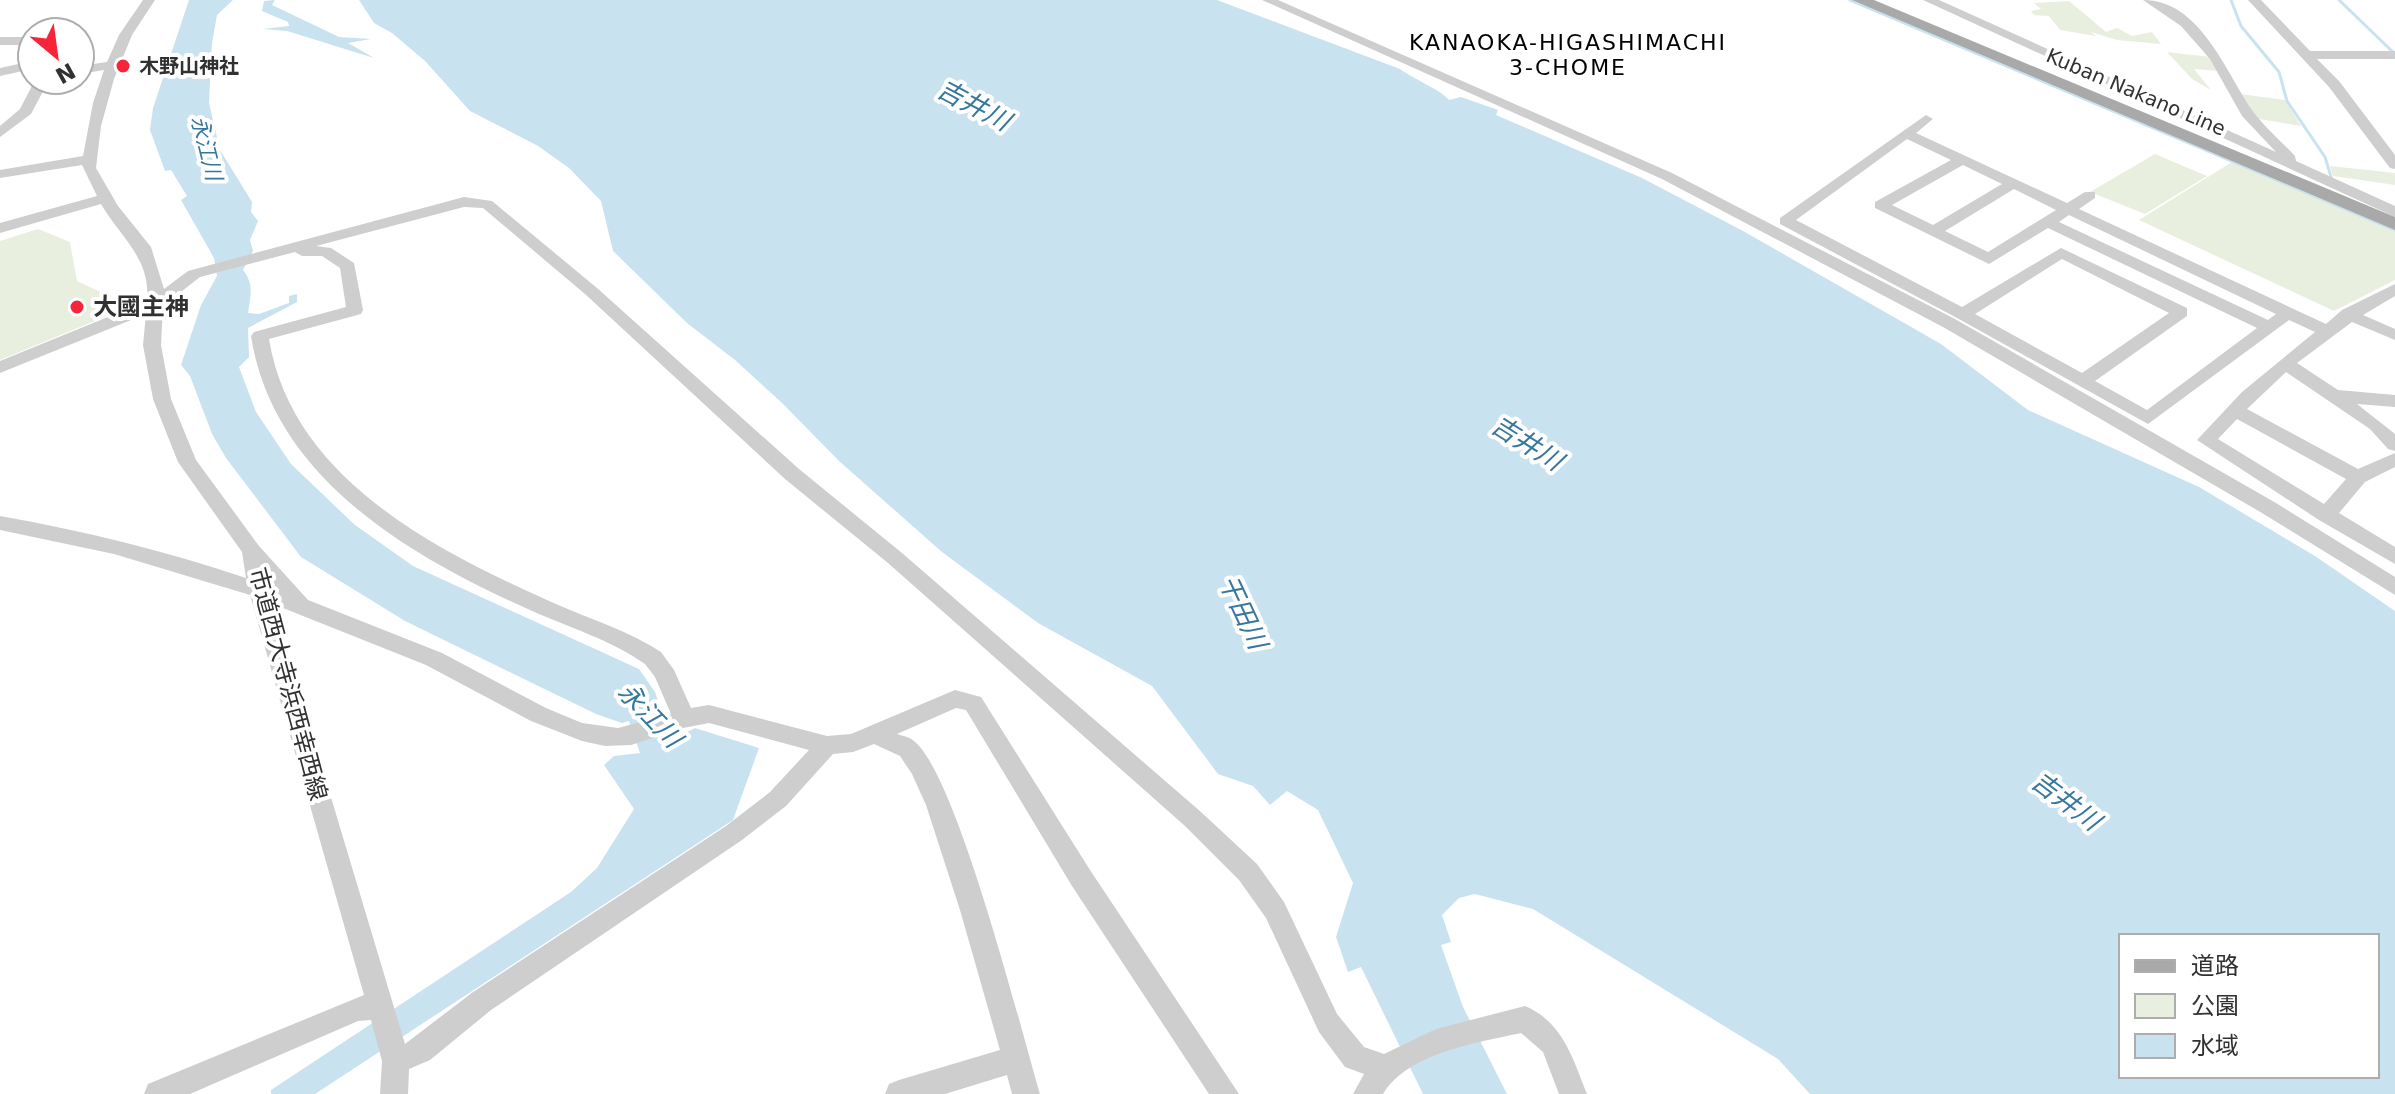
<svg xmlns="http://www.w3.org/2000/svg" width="2395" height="1094" viewBox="0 0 2395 1094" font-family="'DejaVu Sans','Noto Sans JP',sans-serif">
  <rect width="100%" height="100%" fill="#fff"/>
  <path fill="#e8efdf" d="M2069 1 2106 32 2117 28 2132 36 2152 32 2161 44 2117 40 2091 32 2096 36 2060 30 2049 16 2034 15 2031 11 2041 9 2034 3Z
    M2167 52 2211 57 2219 71 2194 69 2211 90 2192 79Z
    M2240 94 2285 100 2301 126 2253 118Z
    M2155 154 2207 176 2145 214 2090 192Z
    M2232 162 2395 231V280L2334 311 2139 220Z
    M2330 166 2395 173V185L2333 176Z
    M38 229 70 242 77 281 131 306 0 360V241Z"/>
  <path fill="#c9e2f0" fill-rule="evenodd" d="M189 0H233L217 15 212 43 209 103 220 150 252 202 251 212 258 221 250 240 253 251 243 270C255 285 250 296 248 313L259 314 289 303V296L297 294V302L248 328 249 357 239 367 256 412 291 464 355 525 413 566 639 669 655 692 669 732 677 737 695 728 759 748 733 820 315 1094H271V1090L571 892 597 868 634 809 604 765 614 756 640 753 629 721 622 723 596 714 405 621 301 557 226 458 212 434 190 376 181 365 201 305 217 276 214 258 181 200 187 196 171 170 165 171 150 130 153 108Z
    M275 0 272 5 339 37 371 39 348 43 374 58 287 31 263 29 289 26 288 22 262 11 264 1Z
    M359 0H1217L1400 69C1413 79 1443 91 1449 100L1461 97 1498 110 1496 115 1642 178 1743 231 1941 344 2028 410 2199 487 2315 556 2395 611V1094H1810L1778 1059 1533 909 1475 894 1459 898 1442 915 1451 942 1441 945 1463 1007 1507 1094H1423L1361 967 1348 972 1336 937 1353 883 1318 810 1287 791 1270 805 1253 786 1218 774 1152 686 1038 623 942 552 839 461 781 402 735 360 687 323 613 251 601 201 569 168 538 146 470 111 425 61 392 33 374 23ZM2121 936H2377V1076H2121Z"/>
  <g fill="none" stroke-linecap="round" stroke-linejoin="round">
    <path stroke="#c9e2f0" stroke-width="3" d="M1850 0 2395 230
      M2231 0 2241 26 2279 72 2287 101 2325 157 2332 180
      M2339 0 2395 54"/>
    <path fill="#cecece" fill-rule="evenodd" d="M143 0H155L132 35 114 79 101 126 96 168 118 206 151 247 164 289 188 271 464 197 492 201 597 288 799 469 902 553 1201 812 1257 864 1284 902 1337 1014 1364 1047 1384 1054 1436 1029 1525 1006C1563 1022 1573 1059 1587 1094H1559L1543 1052 1521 1033C1477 1043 1409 1052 1383 1094H1353L1364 1074 1345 1067 1319 1032 1266 918 1239 880 1185 826 888 563 785 479 585 294 483 208 464 207 316 246 331 248 354 263 363 310 361 314 269 339C292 480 439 552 556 604 590 619 629 631 661 652L674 670 691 708 709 705 827 736 851 734 955 690 981 697 1090 870 1239 1094H1209L1072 886 966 710 956 708 897 734C903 736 910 737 914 741 957 775 1021 1030 1040 1094H1012L1007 1075 945 1094H885L889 1084 899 1080 1000 1050 960 910 926 805 912 774 900 756 874 744 853 752 833 754 786 806 742 840 491 1010 430 1060 409 1069 408 1094H380L382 1061 371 1020 358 1021 190 1094H144L148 1084 364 995 250 595 114 554 0 530V516C84 531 166 551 246 578L242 552 178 462 153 399 143 345 146 314 0 373V361L147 301C151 258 120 237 101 204L0 233V223L97 196 82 165 0 178V170L83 156 93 103 104 70 80 74V66L107 62 119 35ZM295 252 302 256H322L340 268 346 307 254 332 251 336C273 478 411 557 530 610 568 627 611 640 645 664L655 677 671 714 618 728 582 723 546 708 442 653 308 600 259 546 196 460 171 399 161 345 163 306 200 277ZM273 604 426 665 531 721 582 741 605 746 631 745 683 728 709 723 809 750 770 792 726 826 473 992 405 1044Z
      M1262 0H1278L1672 173 1955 319 2276 503 2395 577V595L2262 513 1943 327 1662 179Z
      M1923 0H1939L2276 152 2242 116 2210 59 2181 26 2143 0C2200 0 2225 71 2252 110 2264 127 2281 141 2295 156L2296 161 2395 206V217Z
      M2248 0H2261L2310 51H2395V59H2317L2339 81 2395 155V169L2390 168 2329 87Z
      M0 37H32V45H0Z
      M32 61V69L0 76V68Z
      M35 80H49L31 114 0 137V126L20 109Z
      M1926 115 1933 119 1916 133 2067 203 2085 192H2095V198L2079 209 2326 324 2342 310 2395 284V296L2363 315 2395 329V340L2352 322 2297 363 2338 390 2395 395V407L2357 404 2395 434V451L2388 449 2370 429 2286 372 2247 409 2358 469 2395 453V467L2365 482 2339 513 2395 547V564L2319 520 2197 440 2242 392 2315 332 2289 320 2148 424 1957 318 1780 224V218ZM1907 139 1951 160 1875 202V208L1989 264 2048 228 2257 328 2147 410 2095 381 2187 316V308L2061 248 1962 307 1796 220ZM1963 165 2002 184 1933 225 1892 205ZM2014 189 2056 210 1988 252 1945 231ZM2069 215 2276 314 2268 320 2059 222ZM2062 259 2169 313 2082 373 1975 314ZM2237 419 2346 479 2324 504 2218 439Z"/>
    <path fill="#a9a9a9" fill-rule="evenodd" d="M1852 0H1874L2395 217V230Z"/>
  </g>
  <g fill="#f72539" stroke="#fff" stroke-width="3">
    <circle cx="123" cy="66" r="8"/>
    <circle cx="77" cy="307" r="8"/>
  </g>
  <g text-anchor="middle" stroke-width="8" stroke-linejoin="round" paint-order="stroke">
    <g font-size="20" font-weight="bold" fill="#313131" stroke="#fff" text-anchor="start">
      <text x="139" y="73">木野山神社</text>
    </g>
    <g font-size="20" fill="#313131" stroke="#fff">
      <text transform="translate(2136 92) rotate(23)" y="7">Kuban Nakano Line</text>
    </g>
    <g font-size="22" letter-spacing="2" fill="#000" stroke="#fff">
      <text x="1568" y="50">KANAOKA-HIGASHIMACHI<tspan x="1568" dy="25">3-CHOME</tspan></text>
    </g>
    <g font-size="22" font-style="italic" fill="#36779d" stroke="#fff">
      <text transform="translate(207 148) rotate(76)" y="8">永江川</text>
    </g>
    <g font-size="24" font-weight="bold" fill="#313131" stroke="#fff" text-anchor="start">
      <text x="93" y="315">大國主神</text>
    </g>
    <g font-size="24" fill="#313131" stroke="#fff">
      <text transform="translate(288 684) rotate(75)" y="8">市道西大寺浜西幸西線</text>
    </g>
    <g font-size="26" font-style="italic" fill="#36779d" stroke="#fff">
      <text transform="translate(974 105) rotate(28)" y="9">吉井川</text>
      <text transform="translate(1527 443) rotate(32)" y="9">吉井川</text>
      <text transform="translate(1243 612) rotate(65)" y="9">干田川</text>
      <text transform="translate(650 715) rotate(46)" y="9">永江川</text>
      <text transform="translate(2066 801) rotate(37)" y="9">吉井川</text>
    </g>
  </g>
  <rect x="2119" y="934" width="260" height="144" fill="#ffffff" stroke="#adadad" stroke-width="2"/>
  <rect x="2135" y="960" width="40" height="12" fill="#a9a9a9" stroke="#adadad" stroke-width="2"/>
  <text x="2191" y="974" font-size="24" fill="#313131">道路</text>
  <rect x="2135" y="994" width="40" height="24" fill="#e8efdf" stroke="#adadad" stroke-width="2"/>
  <text x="2191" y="1014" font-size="24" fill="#313131">公園</text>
  <rect x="2135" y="1034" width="40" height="24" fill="#c9e2f0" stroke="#adadad" stroke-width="2"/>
  <text x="2191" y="1054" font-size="24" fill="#313131">水域</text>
  <g transform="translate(56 56) rotate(151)"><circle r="38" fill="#ffffff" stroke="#adadad" stroke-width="2"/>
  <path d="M0-6L14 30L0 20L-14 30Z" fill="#f72539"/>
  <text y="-12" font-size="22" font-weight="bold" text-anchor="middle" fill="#313131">N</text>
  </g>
</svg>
